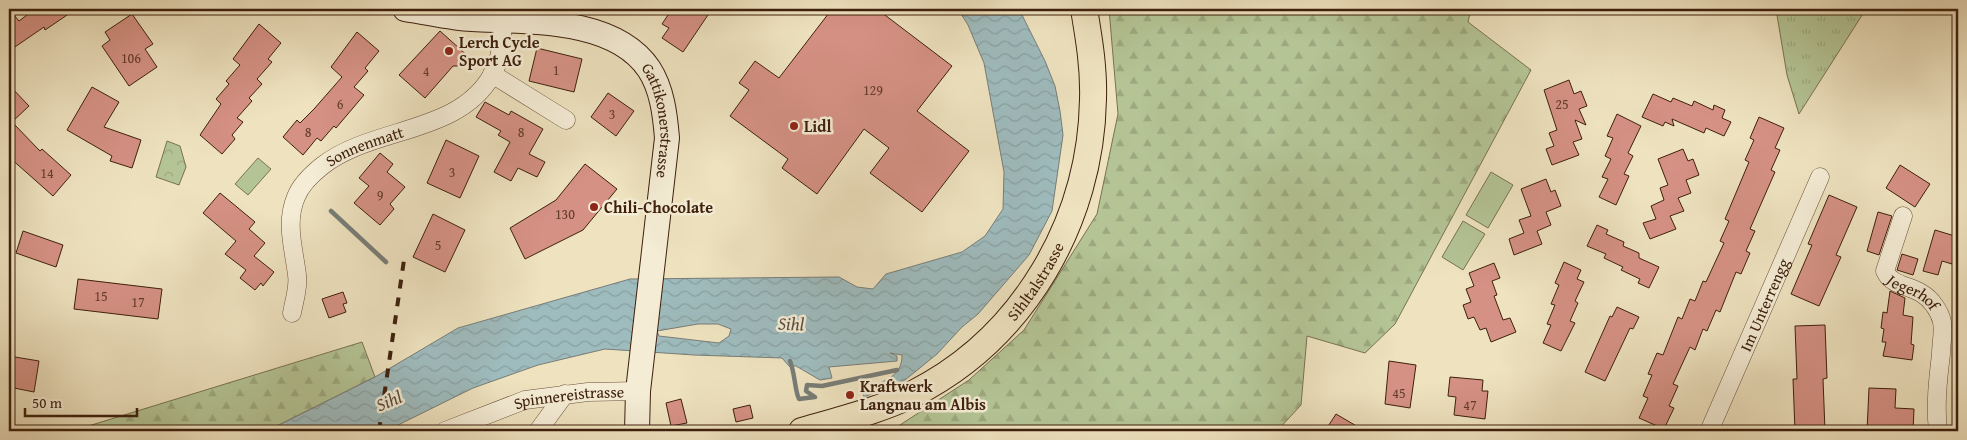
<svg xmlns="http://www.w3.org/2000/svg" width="1967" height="440" viewBox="0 0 1967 440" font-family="'Gentium Book Plus',serif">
  <defs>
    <pattern id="grass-tufts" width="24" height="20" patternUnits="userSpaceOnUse" patternTransform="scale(1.25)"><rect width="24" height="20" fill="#b4c495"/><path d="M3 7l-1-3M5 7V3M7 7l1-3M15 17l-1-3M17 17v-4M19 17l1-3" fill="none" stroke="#9ca87f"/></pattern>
    <pattern id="forest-firs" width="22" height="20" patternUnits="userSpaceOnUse" patternTransform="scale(1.25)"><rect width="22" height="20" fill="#b4c495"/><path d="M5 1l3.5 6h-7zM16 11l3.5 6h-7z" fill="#9ca87f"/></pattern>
    <pattern id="park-crowns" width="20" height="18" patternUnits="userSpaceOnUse" patternTransform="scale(1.25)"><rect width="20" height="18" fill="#b4c495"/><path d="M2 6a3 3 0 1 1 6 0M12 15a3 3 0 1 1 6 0" fill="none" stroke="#9ca87f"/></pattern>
    <pattern id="water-waves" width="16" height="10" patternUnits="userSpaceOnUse" patternTransform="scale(1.25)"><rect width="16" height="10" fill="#9ebbbd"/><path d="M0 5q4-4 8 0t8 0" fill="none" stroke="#89a0a1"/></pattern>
  </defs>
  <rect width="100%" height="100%" fill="#eee2bf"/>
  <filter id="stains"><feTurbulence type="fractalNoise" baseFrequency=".004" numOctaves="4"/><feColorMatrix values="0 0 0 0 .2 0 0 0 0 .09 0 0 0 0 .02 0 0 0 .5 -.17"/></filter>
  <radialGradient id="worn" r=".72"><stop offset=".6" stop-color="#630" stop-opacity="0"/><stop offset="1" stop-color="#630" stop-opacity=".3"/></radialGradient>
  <path fill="url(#grass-tufts)" stroke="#797251" d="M1776 9H1866L1799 114 1787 75Z"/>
  <path fill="url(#forest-firs)" stroke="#797251" d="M1109 9H1471L1468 22 1531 70 1395 324 1365 353 1307 336 1301 405 1277 431H881L900 425 969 380 1024 330 1097 214 1118 114Z
    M362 342 375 377 267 431H72Z"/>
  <path fill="url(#park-crowns)" stroke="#797251" d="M167 141 180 146 186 167 179 185 156 177Z"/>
  <path fill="#b4c495" stroke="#797251" d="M258 158 271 169 248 195 235 184Z
    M1491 172 1513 185 1488 228 1466 215Z
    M1463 221 1485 234 1463 270 1442 257Z"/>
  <path fill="url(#water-waves)" stroke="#787d77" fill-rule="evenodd" d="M958 9H1018L1020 11 1045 61 1055 86 1060 111 1063 135 1052 211 1029 255 978 314 962 327 937 354 905 380 864 397 862 388C880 384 903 377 902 355L890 353 897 356V361L829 367 832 378 820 380 796 366H789L782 358 694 355 605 349 538 365 473 388 386 431H267L375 377 458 328 630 279 839 277 857 287 873 289 886 274 962 252 985 236 1003 209 1004 172 984 63 968 25ZM698 324H718L731 329 729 336 719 343 659 336 657 331Z"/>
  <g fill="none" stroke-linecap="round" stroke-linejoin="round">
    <path stroke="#787d77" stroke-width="4.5" d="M331 211 386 262
      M790 361C795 373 795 392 799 399L815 397 806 391 807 385 822 386 897 370"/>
  </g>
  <path fill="#d59184" stroke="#3e200d" d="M9 9 19 21 35 9H76L45 30 44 27 9 51Z
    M672 9H712L683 52 662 38 669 28 662 24Z
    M832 9H877L952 66 917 111 969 151 922 212 870 173 889 148 864 129 817 194 782 168 788 159 730 116 749 90 739 83 755 61 779 78Z
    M132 14 153 44 145 49 157 67 129 86 102 46 110 40 105 32Z
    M259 24 281 43 268 59 272 62 257 79 262 84 249 98 252 101 237 118 243 122 232 135 235 139 222 154 200 135 221 104 216 99 229 84 226 81 240 65 233 59Z
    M440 31 470 58 463 66H453L425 98 399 75Z
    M357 32 379 51 365 68 368 71 354 87 364 95 336 128 334 126 321 141 317 138 303 155 283 137 297 120 300 123 314 109 342 77 331 67Z
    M537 48 582 59 574 92 529 81Z
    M1569 80 1574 94 1581 91 1587 106 1579 109 1586 125 1575 120 1582 139 1573 142 1579 155 1552 165 1546 149 1554 146 1549 133 1557 130 1544 90Z
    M9 85 29 106 12 122 40 151 42 149 71 175 53 196 9 157Z
    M92 87 119 102 104 127 141 140 132 168 110 161 112 156 67 130Z
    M608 93 634 111 616 136 591 117Z
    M1653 94 1671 102 1673 98 1692 106 1694 101 1713 110 1714 105 1725 110 1722 118 1731 122 1724 136 1706 128 1704 133 1672 119 1674 126 1665 122 1663 126 1642 117Z
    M485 102 509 115 511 111 543 129 529 154 545 162 537 177 518 168 511 181 494 172 510 142 498 135 501 131 476 117Z
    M1617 114 1641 126 1628 153 1633 156 1624 174 1629 176 1616 205 1599 197 1608 179 1602 177 1611 159 1605 156 1613 138 1607 136Z
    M1759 117 1784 128 1775 148 1780 150 1771 170 1775 172 1750 229 1755 231 1746 251 1750 253 1741 274 1736 272 1720 312 1716 310 1707 331 1703 329 1695 350 1690 347 1673 384 1678 386 1669 406 1674 408 1664 429 1639 418 1648 398 1643 396 1652 375 1648 374 1657 353 1663 355 1678 317 1682 319 1690 299 1695 301 1703 281 1706 282 1724 243 1720 241 1729 221 1725 219 1749 162 1745 160 1754 140 1750 138Z
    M446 140 479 156 460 198 427 183Z
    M1683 149 1688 161 1693 159 1699 175 1686 180 1691 193 1678 198 1684 211 1670 216 1676 229 1650 239 1643 223 1656 219 1651 206 1664 200 1660 188 1668 185 1658 159Z
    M380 153 393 164 387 172 405 187 390 204 394 209 380 225 354 203 369 186 359 178Z
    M585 164 617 189 583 230 525 259 510 228 556 200Z
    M1900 165 1930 184 1915 207 1886 188Z
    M1546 179 1551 192 1555 190 1561 206 1546 212 1551 225 1537 231 1542 244 1514 255 1509 239 1524 233 1519 220 1531 216 1521 189Z
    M220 193 255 222 249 229 265 243 254 256 274 272 263 286 261 283 255 290 240 278 246 270 225 254 236 241 203 213Z
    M1829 195 1857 207 1836 255 1841 257 1819 306 1791 294 1812 245 1808 244Z
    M1878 212 1892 216 1879 255 1867 251Z
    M433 214 465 230 445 272 413 257Z
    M1597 225 1608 230 1606 234 1624 242 1623 246 1639 253V258L1659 267 1649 288 1638 283 1640 279 1621 270 1623 267 1604 258 1606 254 1587 246Z
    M1935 230 1958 237 1952 264 1942 261 1938 275 1923 271Z
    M23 231 63 245 56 267 16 253Z
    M1902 254 1918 259 1913 275 1897 270Z
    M1564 262 1581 270 1577 279 1584 282 1575 301 1578 303 1570 321 1575 323 1561 351 1543 343 1551 325 1547 324 1555 305 1551 304 1559 285 1555 283Z
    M1494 263 1500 278 1492 281 1497 295 1494 296 1503 320 1510 318 1516 332 1491 342 1486 328 1480 330 1474 317 1468 319 1463 305 1471 302 1466 289 1474 286 1469 273Z
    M78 279 162 289 158 319 74 309Z
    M1890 291 1905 298 1903 315 1913 317 1911 344 1914 345 1912 360 1883 356 1886 342H1882L1884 329 1881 328 1883 312 1887 313Z
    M343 292 347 303 343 304 346 312 329 318 322 299Z
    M1617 307 1639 317 1633 329 1630 328 1605 381 1585 372 1610 316 1612 317Z
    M1825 325 1827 378 1823 379 1825 431H1795L1793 379H1797L1795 326Z
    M9 356 39 361 34 392 9 387Z
    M1389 361 1416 365 1410 408 1385 404Z
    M1450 377 1483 380 1482 391H1488L1485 419 1454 415 1456 397 1448 396Z
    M1869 388 1896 389 1895 408 1914 409 1913 431H1867Z
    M681 399 687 423 671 426 666 403Z
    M750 405 753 418 736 422 733 409Z
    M1336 414 1365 431H1325Z"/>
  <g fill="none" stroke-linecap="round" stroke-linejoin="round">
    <g stroke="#6a503a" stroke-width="19">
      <g id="minor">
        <path d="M492 74 566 120"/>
        <path id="s1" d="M1903 216 1885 271C1893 290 1919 283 1934 305 1937 309 1941 317 1942 322 1944 332 1941 344 1941 354 1938 379 1935 405 1938 431"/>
        <path id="s2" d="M292 313C294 301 299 287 297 275 294 249 285 223 296 197 301 184 312 174 322 166 373 126 458 135 492 75 502 58 502 38 503 19"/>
        <path id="s3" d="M445 431 525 400 588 392 638 391"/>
        <path d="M538 431 565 394"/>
        <path id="s4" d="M1714 431 1710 429 1820 177"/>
      </g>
    </g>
    <g stroke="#3e200d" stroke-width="26">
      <g id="secondary">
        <path id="s5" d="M405 9C427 12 450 18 472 19 527 22 614 17 649 69 662 89 665 114 667 138L638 391 637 431"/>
      </g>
    </g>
    <g stroke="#3e200d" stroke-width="28">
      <g id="primary">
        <path id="s6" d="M802 431C839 420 878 411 913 394 1024 338 1091 221 1093 99 1094 68 1089 39 1084 9"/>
      </g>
    </g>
    <use href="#minor" stroke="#f4ecd5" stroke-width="18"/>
    <use href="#secondary" stroke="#f4ecd5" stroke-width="24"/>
    <use href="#primary" stroke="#eee2bf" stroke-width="26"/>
    <path stroke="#3e200d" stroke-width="4" stroke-dasharray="9 9" stroke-linecap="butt" d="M379 431 404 260"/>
  </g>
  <g fill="#8f2418" stroke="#f4ecd5" stroke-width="2">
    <circle cx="449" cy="51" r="5"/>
    <circle cx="794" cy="126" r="5"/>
    <circle cx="594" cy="207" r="5"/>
    <circle cx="850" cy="395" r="5"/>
  </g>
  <g text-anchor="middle" stroke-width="5" stroke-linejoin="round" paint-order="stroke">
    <g font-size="14" fill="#643c2b">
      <text x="131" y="63">106</text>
      <text x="556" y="75">1</text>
      <text x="426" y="76">4</text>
      <text x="873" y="95">129</text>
      <text x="340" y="109">6</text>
      <text x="1562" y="109">25</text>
      <text x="612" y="119">3</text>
      <text x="308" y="137">8</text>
      <text x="521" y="137">8</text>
      <text x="452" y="177">3</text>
      <text x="47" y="178">14</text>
      <text x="380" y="200">9</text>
      <text x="565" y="219">130</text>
      <text x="438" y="250">5</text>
      <text x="101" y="301">15</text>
      <text x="138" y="307">17</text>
      <text x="1399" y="398">45</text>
      <text x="1470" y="410">47</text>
    </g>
    <g font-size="16" font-weight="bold" fill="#3e200d" stroke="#f4ecd5" text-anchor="start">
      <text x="459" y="48">Lerch Cycle<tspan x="459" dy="18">Sport AG</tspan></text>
      <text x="804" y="132">Lidl</text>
      <text x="604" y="213">Chili-Chocolate</text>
      <text x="860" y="392">Kraftwerk<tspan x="860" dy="18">Langnau am Albis</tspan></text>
    </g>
    <g font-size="16" fill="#3e200d" stroke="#f4ecd5">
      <text dy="6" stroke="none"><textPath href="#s5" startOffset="312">Gattikonerstrasse</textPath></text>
      <text dy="6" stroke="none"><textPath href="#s2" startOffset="206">Sonnenmatt</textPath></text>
      <text dy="6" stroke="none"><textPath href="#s6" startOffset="286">Sihltalstrasse</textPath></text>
      <text dy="6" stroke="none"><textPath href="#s1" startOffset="94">Jegerhof</textPath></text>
      <text dy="6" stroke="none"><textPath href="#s4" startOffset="140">Im Unterrengg</textPath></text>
      <text dy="6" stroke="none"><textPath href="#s3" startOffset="130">Spinnereistrasse</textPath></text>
    </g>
    <g font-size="18" font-style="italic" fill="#5b4e42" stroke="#f4ecd5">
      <text transform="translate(791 324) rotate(2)" y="6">Sihl</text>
      <text transform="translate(389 401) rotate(-23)" y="6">Sihl</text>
    </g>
  </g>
  <rect width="1967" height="440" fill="none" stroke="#eee2bf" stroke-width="30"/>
  <rect x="10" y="10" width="1947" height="420" fill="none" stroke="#3e200d" stroke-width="2.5"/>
  <rect x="15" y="15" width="1937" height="410" fill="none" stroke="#3e200d"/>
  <path d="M25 408v8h112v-8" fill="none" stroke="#3e200d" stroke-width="2.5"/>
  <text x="32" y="408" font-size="15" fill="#3e200d" stroke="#f4ecd5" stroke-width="4" paint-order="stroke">50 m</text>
  <rect width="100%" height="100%" filter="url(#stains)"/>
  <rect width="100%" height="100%" fill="url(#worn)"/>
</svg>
